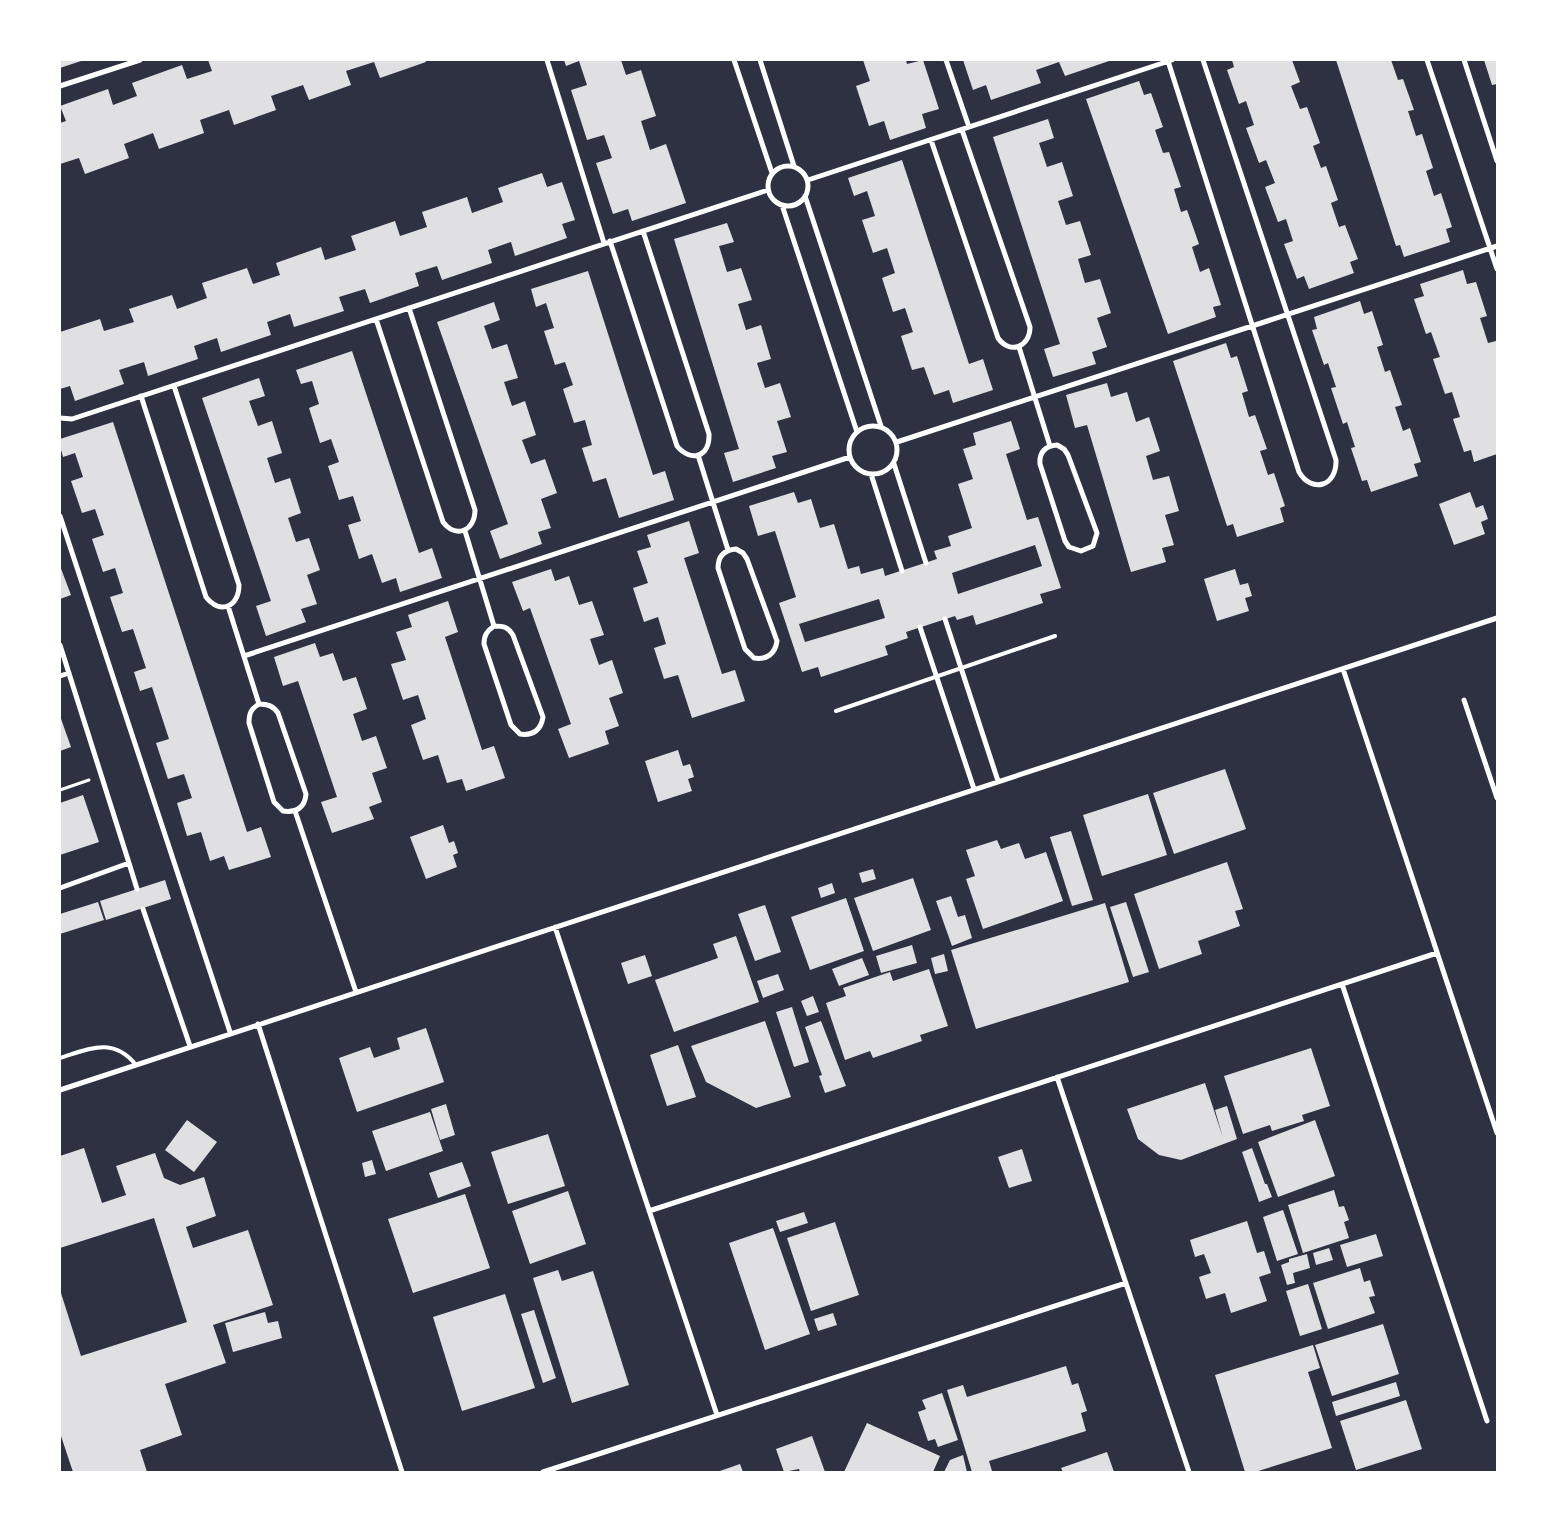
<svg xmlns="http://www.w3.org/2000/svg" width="1557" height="1532" viewBox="0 0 1557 1532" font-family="Inter,sans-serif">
  <rect width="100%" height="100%" fill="#2d3142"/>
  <path fill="#e0e0e3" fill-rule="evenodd" d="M60 60H84L60 68Z
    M208 60H425L426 62 380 78 374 62 346 71 351 85 309 100 303 85 271 96 276 110 234 125 229 110 200 120 204 133 159 149 153 133 124 144 129 158 85 174 79 158 60 164V123L66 121 60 106 108 89 113 105 137 96 132 83 182 65 187 79 212 71Z
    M564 60H621L626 75 641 70 656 116 641 121 650 150 666 144 686 203 632 221 628 209 613 214 596 163 612 158 604 135 587 140 571 90 587 85 579 61 566 66Z
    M863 60H906L907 64 923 60 939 109 922 114 926 128 890 140 884 121 869 126 856 86 870 81Z
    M963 60H1112L1065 76 1059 62 1036 70 1041 83 991 100 986 85 973 90Z
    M1232 60H1292L1300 82 1291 86 1300 109 1307 107 1320 143 1313 146 1321 168 1326 166 1338 200 1331 203 1339 227 1345 225 1358 259 1350 262 1354 273 1309 289 1304 276 1297 279 1284 244 1293 241 1286 219 1278 222 1265 187 1275 183 1266 160 1259 163 1246 128 1254 125 1246 101 1239 104 1227 70 1234 67Z
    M1336 60H1391L1398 80 1403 79 1414 110 1408 111 1416 136 1422 134 1433 168 1426 171 1434 196 1441 193 1452 227 1446 229 1450 242 1404 257 1400 245 1396 246Z
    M1484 60H1497V84L1492 85Z
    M1139 81 1144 95 1151 93 1163 127 1155 130 1163 153 1169 152 1181 187 1174 189 1181 212 1187 210 1199 244 1192 247 1200 272 1209 268 1221 305 1213 307 1216 317 1168 334 1086 99Z
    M1048 119 1054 138 1039 143 1047 167 1062 162 1073 196 1058 201 1066 225 1080 221 1091 255 1078 259 1085 283 1100 279 1111 313 1097 318 1107 347 1092 352 1096 364 1053 377 1044 349 1060 344 993 137Z
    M902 160 969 364 983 359 993 390 953 403 949 390 934 395 924 367 912 370 901 336 913 332 905 308 893 312 882 278 895 273 887 248 873 253 862 220 875 216 867 191 854 196 848 178Z
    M542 173 547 187 562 182 575 220 562 224 567 238 515 256 511 242 488 250 492 263 442 280 437 266 415 273 419 286 370 303 365 289 339 297 344 311 294 327 290 314 267 322 271 335 221 352 217 338 194 346 198 359 148 376 144 362 119 370 124 384 75 401 70 386 60 389V332L100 319 104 331 134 322 129 309 172 295 177 309 207 298 202 283 247 268 253 284 280 275 276 263 321 247 325 260 356 250 351 236 395 221 400 236 427 227 422 212 467 197 472 213 503 202 498 188Z
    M727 223 734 242 719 246 727 272 741 268 752 300 738 304 746 330 761 325 771 359 757 363 765 388 780 383 791 417 777 421 787 452 772 456 776 468 733 482 724 453 739 449 674 239Z
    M1463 270 1467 284 1476 282 1487 316 1480 318 1488 343 1496 341 1497 343V454L1474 462 1471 450 1464 452 1453 419 1460 417 1452 392 1445 394 1433 359 1440 357 1431 332 1426 334 1414 299 1424 296 1420 284Z
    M588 271 653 475 665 471 674 500 619 518 606 478 593 482 582 448 592 445 585 420 574 423 563 389 573 385 565 362 555 365 544 331 554 328 546 303 536 307 531 289Z
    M1360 301 1364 314 1372 311 1383 345 1377 347 1385 372 1390 370 1402 405 1395 407 1403 431 1410 428 1421 462 1414 464 1418 476 1371 492 1367 480 1362 481 1351 448 1355 447 1347 422 1343 424 1331 388 1336 387 1328 363 1324 365 1312 330 1317 329 1314 317Z
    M494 302 500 320 484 326 492 349 507 344 518 378 504 382 512 406 525 401 536 435 522 440 531 464 545 459 557 493 541 499 551 528 538 532 542 544 500 559 490 531 508 524 437 322Z
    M1226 343 1231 358 1237 356 1248 391 1242 393 1249 417 1255 415 1267 449 1260 451 1268 475 1274 473 1285 506 1280 508 1284 522 1237 537 1233 524 1227 526 1173 361Z
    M352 351 419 553 432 548 442 578 400 592 396 578 382 583 372 554 359 559 348 525 361 521 353 496 339 500 328 466 339 462 331 439 320 443 309 408 319 404 312 381 301 384 296 370Z
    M259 378 265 396 249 401 258 426 272 421 282 453 267 458 275 483 290 478 301 513 288 518 296 542 309 538 320 570 307 575 317 604 301 609 306 622 266 636 256 606 271 601 202 398Z
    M1107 383 1111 397 1127 392 1136 422 1149 417 1160 451 1146 456 1153 480 1169 476 1179 511 1165 515 1174 545 1162 548 1166 562 1131 572 1087 425 1075 428 1066 395Z
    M1011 421 1020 449 1006 454 1027 520 1038 517 1061 588 1040 594 1043 603 976 625 973 615 957 620 955 616 906 632 908 638 885 646 888 655 821 677 818 667 802 672 779 603 796 597 775 531 758 536 749 506 794 492 798 503 811 499 820 528 834 524 848 569 859 566 861 574 883 568 885 576 937 559 934 551 951 546 948 536 972 528 958 484 973 479 963 449 976 445 973 433ZM1035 545 1042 566 958 594 952 573ZM879 599 885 618 805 642 799 624Z
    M113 422 247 832 261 827 271 857 229 870 224 856 210 861 201 832 187 836 177 803 192 798 184 774 168 779 156 743 169 739 152 687 140 691 134 672 146 668 133 629 122 632 110 597 123 593 115 568 103 572 92 539 104 535 95 509 82 513 71 481 83 477 75 453 63 457 60 446V439Z
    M1470 492 1476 508 1483 505 1488 519 1481 522 1485 534 1454 545 1439 504Z
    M689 521 699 553 684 558 722 674 735 670 745 701 692 718 678 675 664 679 654 648 666 644 658 617 644 622 633 588 648 583 637 551 651 547 647 535Z
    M60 566 71 595 60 599Z
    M551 569 555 581 569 576 579 605 592 601 604 635 590 639 599 665 612 660 623 693 609 698 619 726 605 731 609 744 569 758 558 729 571 724 530 608 523 611 512 582Z
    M1235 569 1240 585 1248 583 1252 596 1245 598 1249 611 1217 621 1204 579Z
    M448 601 458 632 445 637 482 750 494 746 505 778 466 791 462 779 447 783 438 755 423 760 411 725 426 719 418 695 403 700 391 664 406 660 396 632 412 627 408 615Z
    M315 643 320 657 333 653 343 681 356 677 367 709 353 714 362 741 376 736 387 768 372 773 382 802 369 807 374 819 332 833 321 802 337 797 298 681 283 686 274 657Z
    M60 716 71 747 60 751Z
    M678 750 683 766 690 764 694 777 688 779 692 791 658 802 645 761Z
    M1225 769 1246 829 1174 854 1153 793Z
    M1148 794 1167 855 1102 876 1083 815Z
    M83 795 99 842 60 855V803Z
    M443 825 449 843 454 841 458 853 453 855 457 867 426 879 410 837Z
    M1071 831 1093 900 1072 906 1050 837Z
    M997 840 1001 849 1019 843 1025 859 1046 852 1063 901 983 929 966 879 975 876 966 850Z
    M1227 862 1243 909 1235 911 1240 926 1198 941 1202 954 1159 969 1134 894Z
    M873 869 876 879 862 883 859 873Z
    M913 878 931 930 873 951 854 898Z
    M165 880 171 899 106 920 100 901Z
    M832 883 835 893 821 898 818 888Z
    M951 896 958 917 965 915 972 938 952 946 936 901Z
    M846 898 864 951 810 970 791 917Z
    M98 902 104 920 60 934V914Z
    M1126 902 1149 972 1133 977 1110 907Z
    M1105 903 1129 982 976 1029 951 950Z
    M765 905 781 952 755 961 738 914Z
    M736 936 759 1002 674 1032 655 980 718 958 713 944Z
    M912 945 917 963 881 973 876 956Z
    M944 954 948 971 935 974 931 958Z
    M645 955 652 976 628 984 621 963Z
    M862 958 869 975 839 986 832 969Z
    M929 969 948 1026 920 1035 922 1041 873 1058 870 1051 845 1060 826 1003 846 996 843 988 890 972 893 981Z
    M778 974 784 990 763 998 757 981Z
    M813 996 819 1012 807 1016 801 1001Z
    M792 1007 809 1062 794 1067 776 1012Z
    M765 1021 791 1097 756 1108 706 1082 691 1046Z
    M821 1021 846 1086 825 1093 819 1076 822 1075 805 1027Z
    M426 1028 444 1082 357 1112 339 1058 370 1047 374 1058 400 1049 397 1038Z
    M678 1045 696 1097 667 1106 650 1055Z
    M1311 1048 1330 1106 1302 1115 1304 1121 1272 1131 1270 1125 1243 1134 1224 1076Z
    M1205 1083 1223 1138 1215 1110 1227 1106 1237 1139 1181 1160 1159 1155 1138 1139 1127 1109Z
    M446 1104 455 1135 440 1140 431 1109Z
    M430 1112 443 1151 386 1171 372 1131Z
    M187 1120 217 1142 194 1172 165 1150Z
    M1315 1120 1335 1176 1278 1197 1258 1142Z
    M548 1134 565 1186 508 1204 491 1152Z
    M84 1148 102 1203 126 1195 116 1166 155 1153 164 1178 180 1185 204 1177 216 1216 186 1227 193 1248 248 1230 273 1305 213 1325 226 1363 165 1384 182 1435 140 1450 147 1472H73L60 1433V1290L81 1356 187 1322 154 1218 60 1248V1156Z
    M1252 1148 1265 1184H1267L1272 1197 1259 1202 1242 1152Z
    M1022 1149 1032 1181 1009 1188 998 1157Z
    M372 1160 376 1174 365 1177 362 1163Z
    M462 1162 471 1186 438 1198 429 1173Z
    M1334 1190 1339 1207 1344 1206 1349 1220 1344 1222 1349 1238 1303 1253 1288 1205Z
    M568 1191 586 1244 530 1264 512 1211Z
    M465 1194 490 1268 413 1293 388 1219Z
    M1283 1210 1298 1254 1277 1261 1263 1217Z
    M804 1212 808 1223 780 1232 776 1221Z
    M1247 1221 1257 1253 1264 1251 1271 1273 1259 1277 1267 1301 1231 1313 1225 1293 1206 1299 1199 1277 1211 1273 1204 1254 1195 1257 1190 1240Z
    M835 1222 859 1295 811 1311 787 1238Z
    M773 1228 810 1334 765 1350 729 1243Z
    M1376 1234 1383 1256 1347 1267 1340 1245Z
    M1329 1248 1333 1260 1316 1265 1313 1253Z
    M1307 1254 1310 1268 1293 1273 1295 1283 1287 1285 1281 1265 1289 1262V1259Z
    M1360 1268 1364 1282 1370 1280 1375 1296 1369 1297 1375 1313 1328 1329 1313 1283Z
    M558 1270 562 1281 593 1271 629 1385 572 1403 533 1278Z
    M1308 1284 1322 1329 1300 1336 1286 1291Z
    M505 1294 535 1388 462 1411 433 1317Z
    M534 1310 556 1378 543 1383 521 1314Z
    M265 1312 268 1323 278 1321 282 1338 233 1352 225 1323Z
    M833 1313 837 1325 818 1331 814 1319Z
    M1383 1324 1399 1374 1332 1396 1315 1345Z
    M1313 1345 1320 1368 1308 1372 1332 1448 1255 1472H1245L1215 1375Z
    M1066 1366 1072 1385 1078 1383 1087 1411 1081 1413 1086 1431 989 1461 992 1471 972 1472 947 1390 963 1385 967 1397Z
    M1396 1382 1400 1396 1336 1416 1332 1402Z
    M942 1393 958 1440 938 1447 935 1439 928 1441 918 1412 926 1409 922 1400Z
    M1406 1400 1422 1449 1356 1470 1340 1421Z
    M867 1423 940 1456 933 1472H844Z
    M812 1436 825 1472H800L799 1469 784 1472 776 1449Z
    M1107 1452 1114 1472H1063L1061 1468Z
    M963 1455 967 1472H944L950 1460Z
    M740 1464 743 1472H717Z"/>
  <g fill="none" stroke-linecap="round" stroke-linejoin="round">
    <path stroke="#fff" stroke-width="3" d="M60 790 89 780"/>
    <path stroke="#fff" stroke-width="4" d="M836 711 1055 636
      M60 1058C89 1049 113 1036 136 1065"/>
    <path stroke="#fff" stroke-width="5" d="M547 60 604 243
      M734 60 772 173
      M760 60 794 166
      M946 60 969 127
      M1427 60 1497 269
      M1464 60 1497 161
      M1168 61 1299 472C1312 494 1337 486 1336 460L1203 60
      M60 86 140 60
      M931 140 998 338C1010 355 1030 347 1030 327L962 130
      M768 186a20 20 0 1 1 40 0a20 20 0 1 1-40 0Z
      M808 180 1172 60
      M805 196 881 426
      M782 205 857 432
      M610 241 677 446C691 463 710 457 709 434L643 231
      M376 319 443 522C456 539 475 531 475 510L409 308
      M1019 347 1050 446
      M141 396 206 597C220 615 239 607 239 585L174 386
      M60 418 72 419 768 190
      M849 450a24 24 0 1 1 48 0a24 24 0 1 1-48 0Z
      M897 442 1497 246
      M1057 445 1064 449 1068 455 1097 533 1093 546 1081 551 1069 547 1065 541 1040 464C1039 452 1045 446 1057 445Z
      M698 455 728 550
      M894 464 926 563
      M871 474 902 571
      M60 516 230 1032
      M465 531 494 626
      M736 549 743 553 747 559 777 641C775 654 767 660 754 658L745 649 718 568C718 556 724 550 736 549Z
      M228 606 259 704
      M945 619 998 781
      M494 626C504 626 508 627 513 635L543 717C541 730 533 736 520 734L511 725 484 644C484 635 487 631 494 626Z
      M920 627 974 789
      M60 645 129 863 60 888
      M244 656 850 457
      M1343 669 1497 1133
      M60 676 69 673
      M1464 700 1497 798
      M259 704C268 704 273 706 278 713L306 794C305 807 297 813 283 811L274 802 249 723C249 713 251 709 259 704Z
      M295 811 356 992
      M129 863 137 889
      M143 909 190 1046
      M555 927 717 1415
      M1342 984 1487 1421
      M258 1024 402 1472
      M1057 1077 1189 1472
      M60 1090 1497 618
      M649 1211 1437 953
      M543 1472 1126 1283"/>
  </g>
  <rect width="1557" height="1532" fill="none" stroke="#ffffff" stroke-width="122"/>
</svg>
